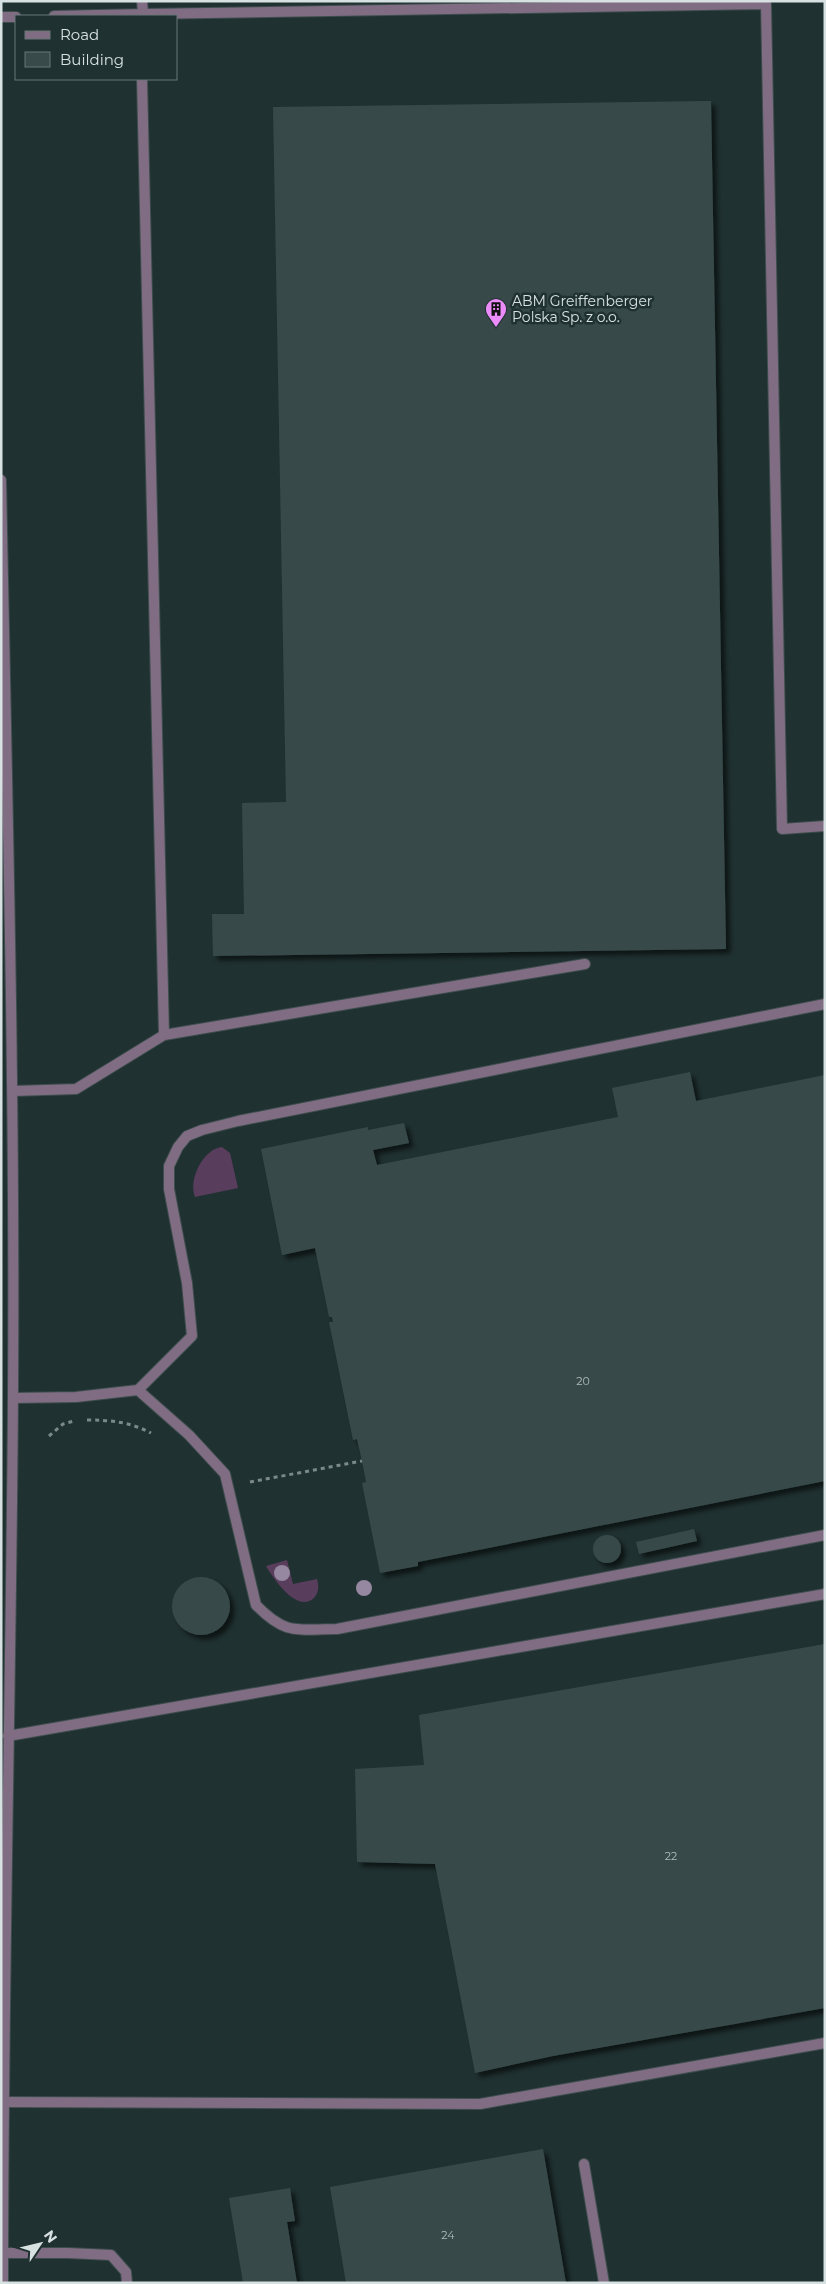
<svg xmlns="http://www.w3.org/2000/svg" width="826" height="2284" viewBox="0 0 826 2284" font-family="Montserrat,sans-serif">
  <defs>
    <filter id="shadow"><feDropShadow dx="4.5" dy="4.5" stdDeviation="2.5" flood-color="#0009"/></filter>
  </defs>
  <rect width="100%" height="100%" fill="#203131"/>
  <path fill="#593d5d" d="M222 1147 230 1153 238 1188 195 1197C188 1180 203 1149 222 1147Z
    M287 1560 293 1584 317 1579C319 1586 319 1592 314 1598 297 1614 273 1578 266 1566Z"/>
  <path fill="#384a4a" filter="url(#shadow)" d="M711 101 726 949 213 956 212 914H244L242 803 286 802 273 107Z
    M690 1072 696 1101 825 1075V1481L418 1562V1566L380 1573 362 1483 366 1482 362 1461 357 1439 353 1440 329 1322H333L332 1317H329L315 1248 282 1255 261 1149 368 1127V1130L404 1123 409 1143 373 1150 377 1165 618 1117 612 1088Z
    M694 1529 697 1541 639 1554 636 1542Z
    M593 1549a14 14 0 1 1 28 0a14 14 0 1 1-28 0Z
    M172 1606a29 29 0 1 1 58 0a29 29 0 1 1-58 0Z
    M825 1644V2008L553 2056 475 2073 435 1864 357 1862 355 1769 424 1765 419 1715Z
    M543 2149 566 2283H346L330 2187Z
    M290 2188 295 2221 287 2222 297 2283H243L229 2198Z"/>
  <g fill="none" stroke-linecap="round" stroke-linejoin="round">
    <g stroke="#3d4d4d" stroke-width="12">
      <path id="lane" d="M142 1 143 14 766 4 782 829 825 826
        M54 16 143 14V16
        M1 17H16
        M164 1035 585 964
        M13 1091 76 1089 164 1035 142 79
        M138 1390 189 1435 225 1474 256 1605C286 1636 297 1629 337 1629L825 1535
        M13 1398 76 1397 138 1390 192 1336 187 1283 169 1189V1166L178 1147 187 1136 202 1130 238 1121 825 1004
        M8 1736 825 1594
        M4 2102 480 2104 825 2043
        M584 2164 604 2283
        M3 2253H68L111 2255 126 2272 127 2283"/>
    </g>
    <g stroke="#3d4d4d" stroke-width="12">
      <path id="street" d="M1 480C7 785 15 1090 13 1395 11 1691 3 1987 3 2283"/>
    </g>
    <path stroke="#7b8989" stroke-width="3" stroke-dasharray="4 4" stroke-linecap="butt" d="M87 1420C111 1420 130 1422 151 1433
      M49 1436 63 1424 74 1421
      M250 1482 362 1461"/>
    <use href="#lane" stroke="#806d83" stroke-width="10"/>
    <use href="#street" stroke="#806d83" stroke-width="10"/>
  </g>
  <g fill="#9688a0">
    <circle cx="282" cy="1573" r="8"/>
    <circle cx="364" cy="1588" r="8"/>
  </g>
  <defs>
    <g id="building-pin" transform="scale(1.125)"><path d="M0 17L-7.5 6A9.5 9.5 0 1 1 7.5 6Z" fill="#ec8cfa" stroke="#203131"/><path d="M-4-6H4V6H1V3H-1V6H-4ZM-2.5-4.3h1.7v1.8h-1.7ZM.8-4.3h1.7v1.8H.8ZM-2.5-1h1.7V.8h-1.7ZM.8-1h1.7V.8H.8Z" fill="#111"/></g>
  </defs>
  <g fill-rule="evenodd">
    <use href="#building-pin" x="496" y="309"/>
  </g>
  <g text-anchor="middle" stroke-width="5" stroke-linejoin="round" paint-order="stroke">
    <g font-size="11" fill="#afbbbb">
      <text x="583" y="1385">20</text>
      <text x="671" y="1860">22</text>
      <text x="448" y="2239">24</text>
    </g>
    <g font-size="14" fill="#d7e1e1" stroke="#203131" text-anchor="start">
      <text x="512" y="306">ABM Greiffenberger<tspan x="512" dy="16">Polska Sp. z o.o.</tspan></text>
    </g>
  </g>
  <rect width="826" height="2284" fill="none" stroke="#d7e1e1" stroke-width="5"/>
  <rect x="15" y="15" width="162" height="65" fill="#203131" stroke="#697777"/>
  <rect x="25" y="31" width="25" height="8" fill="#806d83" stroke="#697777"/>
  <text x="60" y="40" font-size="15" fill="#d7e1e1">Road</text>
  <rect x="25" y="52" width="25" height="15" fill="#384a4a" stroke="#697777"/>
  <text x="60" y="65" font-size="15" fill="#d7e1e1">Building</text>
  <g transform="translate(40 2244) rotate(55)" stroke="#203131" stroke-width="4" paint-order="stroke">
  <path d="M0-4L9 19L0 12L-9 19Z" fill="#d7e1e1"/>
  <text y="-8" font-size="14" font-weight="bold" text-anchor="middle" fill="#d7e1e1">N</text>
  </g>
</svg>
